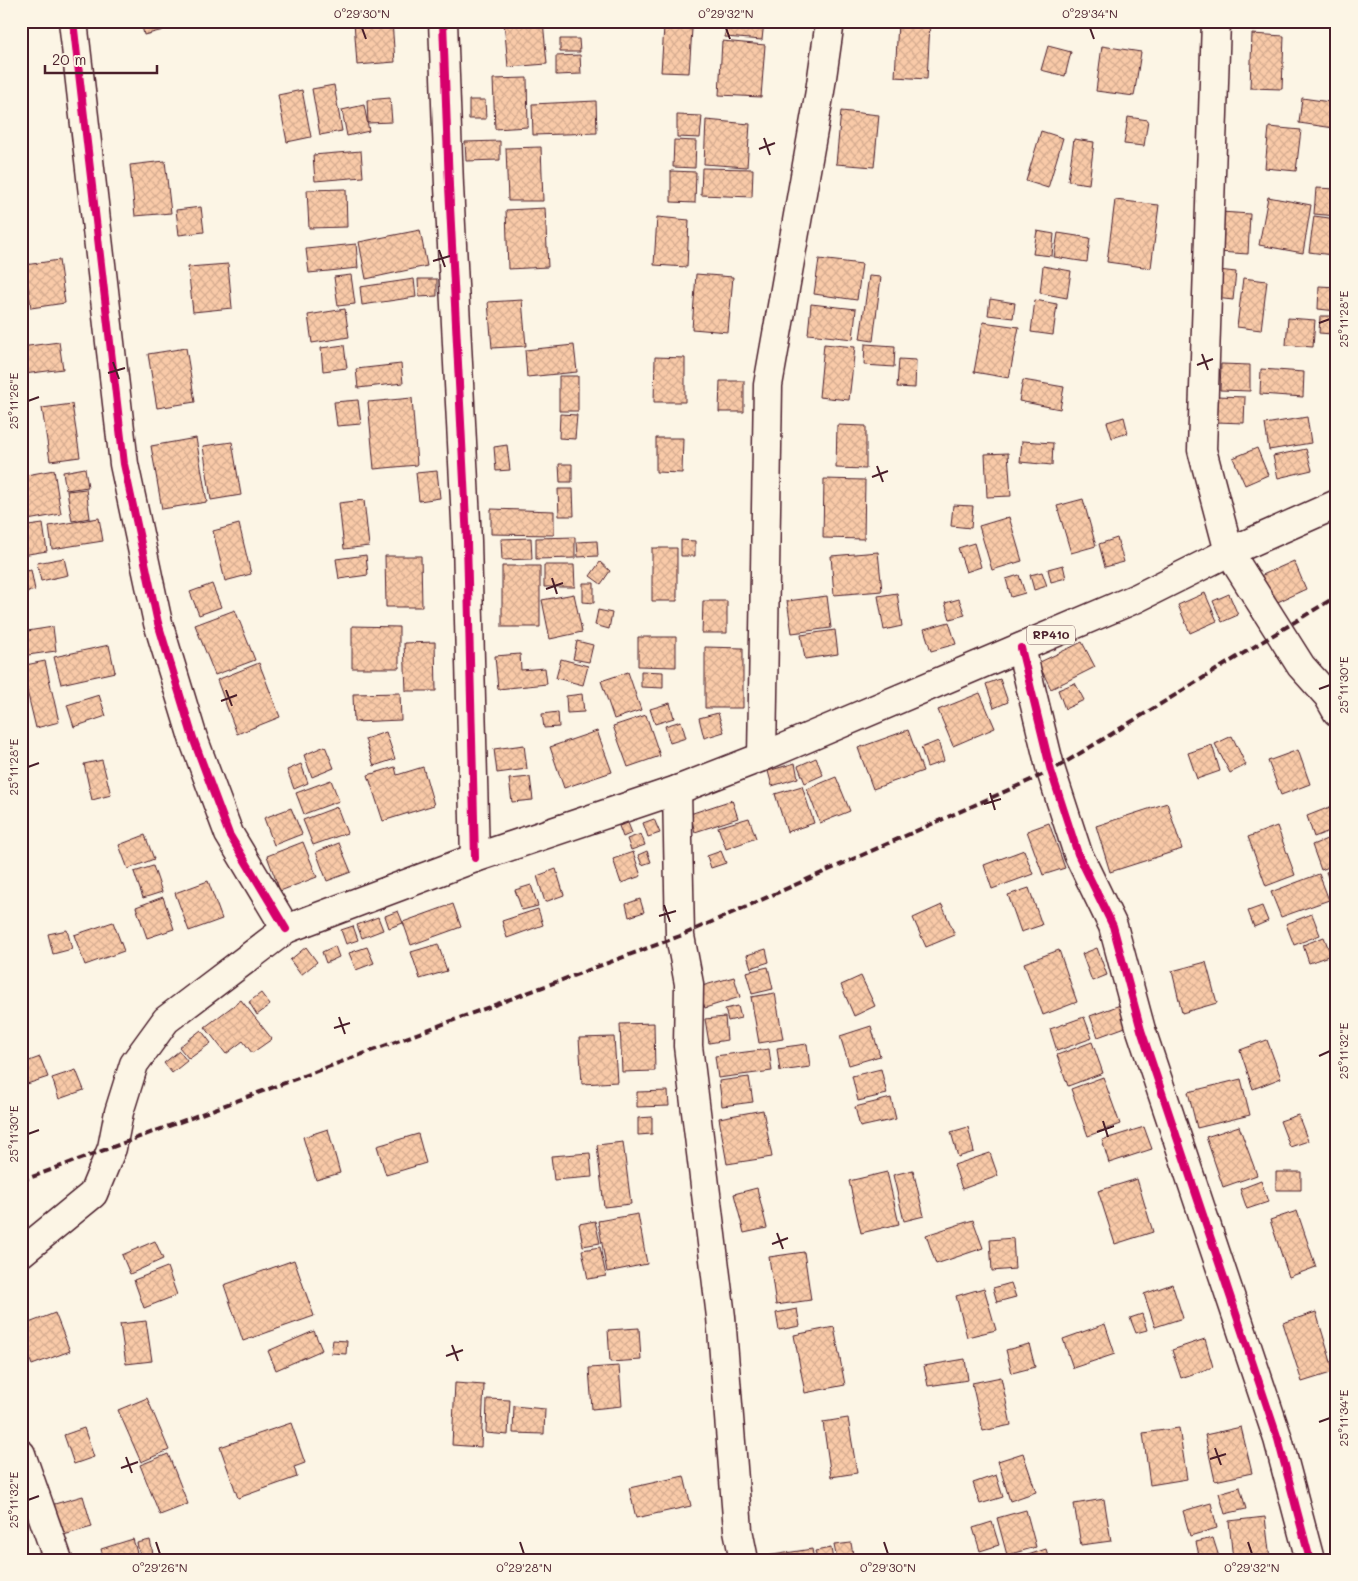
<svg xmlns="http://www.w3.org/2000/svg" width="1358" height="1581" viewBox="0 0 1358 1581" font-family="Mali,sans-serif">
  <defs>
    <pattern id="building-cross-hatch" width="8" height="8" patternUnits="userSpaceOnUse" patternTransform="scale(1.25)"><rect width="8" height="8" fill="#f9caa8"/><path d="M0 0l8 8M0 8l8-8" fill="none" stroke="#d7ad91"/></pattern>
  </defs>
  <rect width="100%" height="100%" fill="#fcf5e5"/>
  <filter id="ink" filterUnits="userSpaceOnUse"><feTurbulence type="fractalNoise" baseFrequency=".02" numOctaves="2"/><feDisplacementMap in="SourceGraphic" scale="10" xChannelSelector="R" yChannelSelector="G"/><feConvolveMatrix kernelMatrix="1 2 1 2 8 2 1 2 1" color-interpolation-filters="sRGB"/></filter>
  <g filter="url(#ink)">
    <path fill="url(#building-cross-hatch)" stroke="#4a1f2b" d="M141 21H161L163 30 144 35Z
      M354 21H392L395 62 357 65Z
      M504 21H543L547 64 508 67Z
      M726 21H764L762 40 725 37Z
      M898 22 930 24 927 79 895 77Z
      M664 27 692 29 689 73 661 72Z
      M1252 34 1284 36 1282 89 1250 88Z
      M560 39H579L580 52H560Z
      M722 41 765 45 761 97 719 95Z
      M1048 46 1071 52 1065 76 1041 70Z
      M1102 46 1141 52 1134 96 1096 91Z
      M580 55 581 74 556 75V56Z
      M527 78 528 127 495 129 493 79Z
      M334 85 342 131 320 135 312 89Z
      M302 90 311 137 287 142 278 95Z
      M390 98 392 122 368 123 367 100Z
      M1302 98 1337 103 1334 128 1299 123Z
      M469 100H485L486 119H469Z
      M596 101 597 133 533 135 532 104Z
      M364 105 369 131 347 136 342 110Z
      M841 111 879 115 874 167 836 164Z
      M677 115 702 116 700 138 677 137Z
      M1128 117 1148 120 1144 146 1124 144Z
      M706 120 750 124 747 167 704 164Z
      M1269 127 1301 130 1296 171 1265 168Z
      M1041 131 1063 138 1048 188 1026 181Z
      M1074 139 1094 142 1089 184 1068 181Z
      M674 140 696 141 695 168 673 167Z
      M500 141V160L466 161 465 142Z
      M541 147 543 201H508L506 148Z
      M361 151 363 177 315 181 313 155Z
      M165 161 171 213 135 216 130 165Z
      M702 168 753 169 752 197 701 195Z
      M671 171 696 172 695 203 671 202Z
      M1316 188 1337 189V216L1314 214Z
      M346 189 347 227 309 228 307 190Z
      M1268 197 1311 205 1303 253 1259 245Z
      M1115 200 1159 205 1151 268 1107 262Z
      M201 207 204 232 179 235 176 210Z
      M545 208 548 267 508 269 506 210Z
      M1221 212 1250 214 1248 254 1218 252Z
      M1314 216 1337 219 1332 255 1309 252Z
      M657 217 689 220 687 267 654 265Z
      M420 230 427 266 366 279 359 242Z
      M1037 231 1054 234 1052 256 1033 254Z
      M1058 233 1090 238 1087 262 1054 257Z
      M356 244 358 268 309 273 306 249Z
      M819 259 862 264 857 300 814 294Z
      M59 260 65 303 31 308 25 265Z
      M228 264 232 308 193 312 188 267Z
      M1043 266 1071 271 1067 298 1040 293Z
      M1218 270 1236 272 1233 300 1216 298Z
      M696 274 733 277 728 332 692 329Z
      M351 275 355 304 338 306 334 277Z
      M869 276 881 277 873 341 860 339Z
      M1243 278 1267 281 1261 330 1237 327Z
      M414 279 416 297 362 305 360 287Z
      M418 279H437V296L419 297Z
      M1319 286 1337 287V311L1318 309Z
      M990 299 1015 303 1013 318 988 315Z
      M522 300 526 346 492 348 488 302Z
      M1035 300 1057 304 1053 335 1031 332Z
      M811 304 856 309 853 339 808 334Z
      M345 309 349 337 312 343 308 315Z
      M1320 316H1333L1332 334 1319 333Z
      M1288 318 1315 320 1313 347 1286 345Z
      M983 322 1019 327 1009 378 974 372Z
      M59 342 63 369 24 374 21 347Z
      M824 344 855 347 849 400 819 397Z
      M865 344 895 346 894 367 864 365Z
      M344 345 347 368 323 371 321 348Z
      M574 345 577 372 527 377 525 350Z
      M186 348 195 402 157 408 148 354Z
      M655 357 685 358V402H654Z
      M899 359 916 360 915 388 897 387Z
      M401 364 403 383 358 388 356 369Z
      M1221 364 1250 365V391L1220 390Z
      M1261 369 1304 372 1303 397 1260 394Z
      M559 376H578V411H559Z
      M1023 380 1064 387 1060 409 1019 401Z
      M720 381H744V412H719Z
      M1217 396 1245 397 1244 423 1216 422Z
      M412 398 417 465 374 469 368 402Z
      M358 400 361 424 337 426 334 402Z
      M72 404 80 457 50 461 42 408Z
      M560 414 577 415 575 439 559 438Z
      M1124 417 1128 433 1112 438 1107 422Z
      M1307 417 1311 443 1269 450 1265 424Z
      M837 425 866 426V469L836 468Z
      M196 438 207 502 162 509 151 446Z
      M656 438H683L682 473 656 472Z
      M1022 441 1053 443 1052 465 1020 462Z
      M232 442 241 495 211 500 203 446Z
      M507 445 510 470 496 471 494 447Z
      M1257 448 1268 475 1245 485 1233 458Z
      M1306 449 1312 470 1278 478 1273 456Z
      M1008 453 1011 496 987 497 985 454Z
      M559 464H572V482H560Z
      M85 468 88 487 66 490 63 472Z
      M54 470 61 514 22 521 21 476Z
      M437 471 440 498 419 501 416 473Z
      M824 479 865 480 864 539 823 538Z
      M86 489 90 518 72 521 67 491Z
      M558 489H573L574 516H559Z
      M1083 499 1096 546 1071 553 1057 506Z
      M364 500 369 546 344 549 339 503Z
      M953 505 973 506 971 528 951 526Z
      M491 509 554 511V535L491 534Z
      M1009 517 1022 561 992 570 979 526Z
      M99 518 103 541 52 549 49 526Z
      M43 524 47 551 22 555 21 527Z
      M239 524 251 574 225 581 213 531Z
      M575 537V558L536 559V538Z
      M531 538 532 559 502 560 501 539Z
      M1117 538 1124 562 1105 567 1099 544Z
      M681 540 695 541V556H681Z
      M597 541 598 556 578 557 577 542Z
      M974 543 981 567 966 572 958 548Z
      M652 548H677V601H652Z
      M878 552 882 591 834 595 831 556Z
      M366 555 368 575 339 579 336 559Z
      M385 556H421L422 607H386Z
      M64 558 68 575 41 581 37 563Z
      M1294 561 1306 589 1271 605 1258 577Z
      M600 562 610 571 601 584 590 576Z
      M544 565H574L575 587H544Z
      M1063 565 1066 578 1051 582 1048 569Z
      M502 566H540V627H502Z
      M31 570 35 590 21 594V572Z
      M1042 572 1047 586 1034 590 1030 575Z
      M1019 575 1025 593 1011 597 1006 579Z
      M583 583H594V603L583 602Z
      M212 584 221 607 199 615 190 592Z
      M897 593 902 626 884 630 878 596Z
      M1205 593 1217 621 1190 633 1178 605Z
      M574 594 582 632 550 639 542 600Z
      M1229 594 1238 615 1222 622 1213 601Z
      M827 596 831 628 792 633 787 601Z
      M959 599 965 615 950 619 945 603Z
      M703 601H727V633H702Z
      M235 610 255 660 215 675 195 625Z
      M598 610 612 613 609 629 595 625Z
      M949 622 956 644 931 651 924 629Z
      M352 626 399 627V668H352Z
      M53 627 56 651 21 656V632Z
      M835 630 838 654 805 659 801 635Z
      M638 637H676V667L638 666Z
      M577 641 593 645 589 662 573 659Z
      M435 642 436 691H406L404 643Z
      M1082 642 1095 667 1051 689 1038 663Z
      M109 645 115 672 61 684 54 657Z
      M705 647 743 648V708H705Z
      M520 654 521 670 545 668 547 684 498 689 495 656Z
      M561 659 588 666 583 685 556 678Z
      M45 661 59 722 36 728 21 666Z
      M259 663 280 717 237 734 217 680Z
      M641 671 663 672V688L641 687Z
      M628 672 641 710 614 719 601 681Z
      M1000 679 1008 702 994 708 986 684Z
      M1075 683 1084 700 1065 709 1058 690Z
      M400 693 401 720 354 722 353 694Z
      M980 693 995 728 953 746 938 710Z
      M582 694 584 712 567 713 566 696Z
      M99 695 106 716 74 727 67 705Z
      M670 703 674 718 655 724 650 709Z
      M558 712 559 727 544 728 542 714Z
      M718 713 724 732 704 738 699 718Z
      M646 715 660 756 628 767 613 726Z
      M681 721 686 738 670 743 665 726Z
      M908 730 923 771 873 789 858 748Z
      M597 731 612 772 564 788 550 747Z
      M386 732 395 759 374 766 365 739Z
      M1232 736 1246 765 1230 773 1215 744Z
      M938 741 944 761 927 767 921 748Z
      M524 745 527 769 497 773 494 749Z
      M1212 745 1220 771 1197 779 1188 753Z
      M325 746 334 768 312 777 304 755Z
      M1298 750 1310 784 1281 795 1268 761Z
      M816 758 823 775 805 783 798 766Z
      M102 760 111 795 92 800 84 764Z
      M795 763 798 778 772 786 768 771Z
      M301 764 308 783 294 789 287 770Z
      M395 767 397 775 423 767 434 805 383 821 368 775Z
      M530 777 533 800 512 802 509 779Z
      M836 777 850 811 820 823 807 789Z
      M331 780 339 801 304 814 296 793Z
      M802 786 814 823 787 832 775 794Z
      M732 800 738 818 695 832 690 814Z
      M1167 803 1182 849 1110 872 1096 826Z
      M1335 805 1337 810V828L1314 837 1307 816Z
      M337 807 347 833 313 845 303 820Z
      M291 808 302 834 274 845 264 818Z
      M749 818 756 838 726 849 718 827Z
      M654 819 660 833 648 837 643 823Z
      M628 823 632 833 623 837 619 826Z
      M1049 823 1065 868 1043 875 1027 831Z
      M1277 826 1295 875 1266 886 1248 837Z
      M641 834 645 845 631 850 627 839Z
      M145 835 154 859 128 869 119 845Z
      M1337 835V864L1321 870 1312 845Z
      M303 842 317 877 280 891 267 856Z
      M339 843 351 872 327 881 316 852Z
      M1024 850 1033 874 992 889 984 865Z
      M647 851 651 862 642 865 638 855Z
      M721 851 726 863 711 868 707 856Z
      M633 852 641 876 621 883 613 859Z
      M153 866 162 892 143 898 134 872Z
      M1337 868V892L1334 893 1326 872Z
      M556 869 564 895 545 902 537 876Z
      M1319 874 1329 900 1281 917 1271 892Z
      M208 881 222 919 189 931 175 893Z
      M531 885 538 906 522 910 515 890Z
      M1029 888 1042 925 1021 932 1008 895Z
      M163 897 174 929 147 938 136 907Z
      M640 899 644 912 629 917 626 904Z
      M453 904 461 927 411 945 403 922Z
      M942 905 955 935 926 947 913 918Z
      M1262 906 1268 921 1254 927 1248 911Z
      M538 909 543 925 507 938 502 921Z
      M398 911 403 923 389 928 385 916Z
      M1312 914 1320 935 1294 945 1286 924Z
      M378 917 383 930 362 938 357 925Z
      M113 922 124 951 85 965 74 935Z
      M353 926 358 940 346 944 341 930Z
      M67 930 72 949 53 954 48 934Z
      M1324 937 1331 955 1309 963 1303 945Z
      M438 944 447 971 420 979 411 952Z
      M335 946 339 957 326 963 322 952Z
      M306 947 317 962 301 975 290 960Z
      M367 947 374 963 356 970 349 953Z
      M1097 948 1107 975 1092 981 1082 954Z
      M766 949 769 962 751 968 747 955Z
      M1059 950 1077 1002 1043 1015 1024 963Z
      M1206 962 1217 1003 1182 1013 1172 971Z
      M768 967 773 989 752 994 746 972Z
      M861 976 875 1006 854 1016 841 985Z
      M734 977 740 997 705 1008 698 987Z
      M261 993 270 1005 257 1015 249 1002Z
      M775 993 783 1039 759 1043 751 997Z
      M241 1000 272 1039 252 1053 243 1041 226 1054 205 1027Z
      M1123 1004 1131 1025 1098 1037 1090 1016Z
      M738 1006 741 1018 728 1021 725 1009Z
      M725 1017 727 1040 709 1043 705 1019Z
      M1084 1017 1092 1038 1057 1051 1050 1029Z
      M654 1023 655 1071 622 1072 620 1024Z
      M871 1026 880 1056 849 1065 840 1036Z
      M201 1030 211 1043 189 1059 179 1047Z
      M614 1037 617 1082 582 1084 579 1038Z
      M1267 1040 1281 1078 1253 1089 1240 1050Z
      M1092 1042 1103 1073 1068 1086 1057 1055Z
      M807 1044 810 1067 780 1071 777 1048Z
      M769 1049 772 1071 718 1078 715 1056Z
      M179 1051 187 1061 172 1073 164 1063Z
      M40 1057 48 1077 21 1086V1064Z
      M881 1069 887 1094 858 1101 852 1076Z
      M76 1070 84 1090 59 1099 52 1078Z
      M749 1077 753 1102 722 1106 719 1081Z
      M1103 1077 1120 1124 1088 1136 1071 1089Z
      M1241 1079 1250 1115 1197 1128 1188 1092Z
      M668 1091 669 1106 637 1107V1092Z
      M891 1098 896 1119 860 1127 855 1107Z
      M763 1110 772 1157 727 1164 719 1118Z
      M1298 1115 1308 1141 1290 1147 1280 1121Z
      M652 1117V1134L638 1135V1118Z
      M1239 1126 1257 1175 1223 1187 1206 1137Z
      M968 1127 974 1152 958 1157 951 1132Z
      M1144 1127 1152 1149 1109 1163 1102 1140Z
      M328 1129 340 1173 316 1180 303 1137Z
      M418 1134 426 1163 386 1175 377 1146Z
      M623 1142 631 1204 604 1207 597 1145Z
      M590 1153 592 1177 554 1180 551 1156Z
      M990 1153 998 1176 962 1189 954 1165Z
      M913 1170 924 1216 904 1221 893 1175Z
      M887 1172 899 1224 861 1233 849 1181Z
      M1276 1172H1301V1190H1276Z
      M1137 1179 1153 1232 1115 1244 1098 1191Z
      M1261 1181 1268 1202 1247 1209 1240 1189Z
      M757 1188 767 1228 744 1233 734 1194Z
      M1297 1211 1316 1267 1289 1277 1270 1220Z
      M638 1214 647 1264 607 1272 598 1221Z
      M973 1220 983 1248 936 1264 926 1235Z
      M595 1221 600 1243 583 1246 579 1224Z
      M1013 1238 1015 1269 992 1271 990 1240Z
      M155 1241 163 1259 130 1274 122 1255Z
      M600 1247 606 1276 588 1279 582 1250Z
      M804 1252 811 1300 776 1305 769 1257Z
      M294 1260 314 1316 243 1341 224 1285Z
      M167 1267 177 1295 144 1308 134 1280Z
      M1011 1283 1016 1297 997 1302 993 1288Z
      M1172 1284 1183 1318 1155 1327 1144 1294Z
      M984 1288 996 1330 967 1337 956 1296Z
      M797 1309 800 1326 779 1330 776 1313Z
      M1316 1312 1334 1372 1302 1382 1283 1323Z
      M55 1313 70 1351 32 1365 21 1338V1326Z
      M1142 1314 1147 1330 1136 1333 1130 1318Z
      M146 1321 152 1361 126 1364 120 1324Z
      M1105 1324 1115 1354 1073 1368 1063 1339Z
      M834 1327 845 1385 805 1393 794 1335Z
      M639 1328 641 1360 610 1362 608 1330Z
      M314 1331 322 1350 276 1370 268 1351Z
      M1205 1339 1213 1367 1181 1378 1172 1350Z
      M333 1340 347 1341 346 1354 331 1353Z
      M1029 1344 1035 1367 1012 1373 1006 1350Z
      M965 1359 968 1380 928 1386 924 1366Z
      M619 1366 622 1406 592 1409 589 1368Z
      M1001 1377 1011 1425 983 1431 972 1383Z
      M455 1383 484 1385 481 1447 452 1445Z
      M147 1398 169 1450 141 1462 118 1410Z
      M487 1399 510 1400 508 1435 486 1433Z
      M514 1406 545 1409 544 1434 513 1433Z
      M848 1418 857 1473 831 1477 823 1422Z
      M291 1423 305 1463 294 1467 297 1477 238 1498 220 1447Z
      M1241 1427 1252 1473 1215 1481 1205 1435Z
      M84 1428 94 1457 74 1464 64 1435Z
      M1179 1428 1187 1479 1150 1485 1143 1433Z
      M1023 1453 1036 1492 1010 1501 998 1461Z
      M168 1454 188 1504 160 1515 140 1465Z
      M996 1475 1003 1497 980 1504 973 1483Z
      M684 1476 691 1506 636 1518 629 1488Z
      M1240 1487 1246 1509 1225 1514 1219 1493Z
      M83 1496 92 1527 60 1536 51 1505Z
      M1104 1499 1111 1541 1081 1545 1074 1504Z
      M1211 1503 1217 1528 1190 1536 1183 1511Z
      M1026 1510 1036 1547 1007 1555 997 1518Z
      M1265 1517 1270 1560H1233L1229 1521Z
      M992 1522 999 1545 980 1551 973 1528Z
      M1213 1538 1219 1557 1210 1560H1200L1196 1542Z
      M133 1539 139 1560H104L101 1549Z
      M150 1540 154 1558 141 1560 137 1543Z
      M851 1543 854 1560H837L834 1545Z
      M831 1548 833 1560H817L815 1551Z
      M812 1549 814 1560H767L766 1556Z
      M1046 1549 1049 1560H1013Z"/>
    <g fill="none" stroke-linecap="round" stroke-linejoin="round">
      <g stroke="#4a1f2b" stroke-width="31">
        <path id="street" d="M73 21 124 464 158 623 193 738 229 834 286 929
          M443 21 449 186 467 541 475 858
          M1216 21 1202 450 1229 552 1301 666 1328 696 1337 712
          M1021 648 1051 771 1078 854 1113 926 1141 1030 1278 1439 1310 1560
          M762 757 768 385 820 91 830 21
          M677 790 680 936 689 984 688 1046 721 1317 738 1530 744 1560
          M21 1454 58 1560"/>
      </g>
      <g stroke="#4a1f2b" stroke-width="31">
        <path id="primary" d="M21 1253 93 1194 112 1148 119 1112 134 1064 166 1020 286 929 475 858 677 790 762 757 1137 598 1229 552 1337 504"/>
      </g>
      <use href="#street" stroke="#fcf5e5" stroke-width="28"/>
      <use href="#primary" stroke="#fcf5e5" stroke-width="28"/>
      <path stroke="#4a1f2b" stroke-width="4" stroke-dasharray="8 4" stroke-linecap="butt" d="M21 1181 680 936 1051 771 1337 596"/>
      <g stroke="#fcf5e5" stroke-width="11">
        <path id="cycleway" d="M73 21 124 464 158 623 193 738 229 834 286 929
          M443 21 449 186 467 541 475 858
          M1021 648 1051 771 1078 854 1113 926 1141 1030 1278 1439 1310 1560"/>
      </g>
      <use href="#cycleway" stroke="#d6006c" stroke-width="8"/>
    </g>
  </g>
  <path fill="none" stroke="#4a1f2b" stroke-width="2" d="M362 28 366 39M726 28 730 39M1090 28 1094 39M764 138 770 155M759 149 775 143M439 250 445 267M433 261 450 256M1319 323 1330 319M1202 354 1208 370M113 362 119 379M1197 365 1213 359M108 373 125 368M28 401 39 397M877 466 883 482M872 477 888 471M552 578 557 594M546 589 563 583M1319 689 1330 685M226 690 232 706M221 701 237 695M28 767 39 763M990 793 995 810M984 804 1001 799M664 905 670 922M659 916 676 911M339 1017 345 1034M334 1028 350 1023M1319 1056 1330 1051M1103 1121 1108 1137M1097 1132 1114 1126M28 1134 39 1130M777 1233 783 1249M772 1244 788 1238M452 1345 458 1361M446 1356 463 1350M1319 1422 1330 1418M1215 1448 1221 1465M126 1457 132 1473M1210 1459 1226 1454M121 1468 138 1462M28 1500 39 1496M156 1542 160 1554M520 1542 524 1554M884 1542 888 1554M1248 1542 1252 1554"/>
  <g text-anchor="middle" stroke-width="5" stroke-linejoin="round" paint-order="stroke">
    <rect fill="#fcf5e5" stroke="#7f5f63" stroke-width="1" x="1027" y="625.5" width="48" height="19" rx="4"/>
    <g font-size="12" font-weight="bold" fill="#4a1f2b">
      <text x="1051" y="639">RP410</text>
    </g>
  </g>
  <rect width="1358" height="1581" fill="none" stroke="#fcf5e5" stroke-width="55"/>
  <path d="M45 65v8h112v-8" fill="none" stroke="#4a1f2b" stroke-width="2.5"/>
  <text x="52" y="65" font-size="15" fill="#4a1f2b" stroke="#fcf5e5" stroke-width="4" paint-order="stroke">20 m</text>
  <rect x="28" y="28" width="1302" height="1526" fill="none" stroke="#4a1f2b" stroke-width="2"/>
  <g font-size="12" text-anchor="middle" fill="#4a1f2b">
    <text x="362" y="18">0°29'30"N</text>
    <text x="726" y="18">0°29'32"N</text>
    <text x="1090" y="18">0°29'34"N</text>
    <text transform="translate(1344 319) rotate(-90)" y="4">25°11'28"E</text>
    <text transform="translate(14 401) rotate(-90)" y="4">25°11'26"E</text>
    <text transform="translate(1344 685) rotate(-90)" y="4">25°11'30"E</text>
    <text transform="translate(14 767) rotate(-90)" y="4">25°11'28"E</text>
    <text transform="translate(1344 1051) rotate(-90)" y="4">25°11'32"E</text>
    <text transform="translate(14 1134) rotate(-90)" y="4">25°11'30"E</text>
    <text transform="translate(1344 1418) rotate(-90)" y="4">25°11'34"E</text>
    <text transform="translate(14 1500) rotate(-90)" y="4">25°11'32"E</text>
    <text x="160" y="1572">0°29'26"N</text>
    <text x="524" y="1572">0°29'28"N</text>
    <text x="888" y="1572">0°29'30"N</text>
    <text x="1252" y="1572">0°29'32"N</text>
  </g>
</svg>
